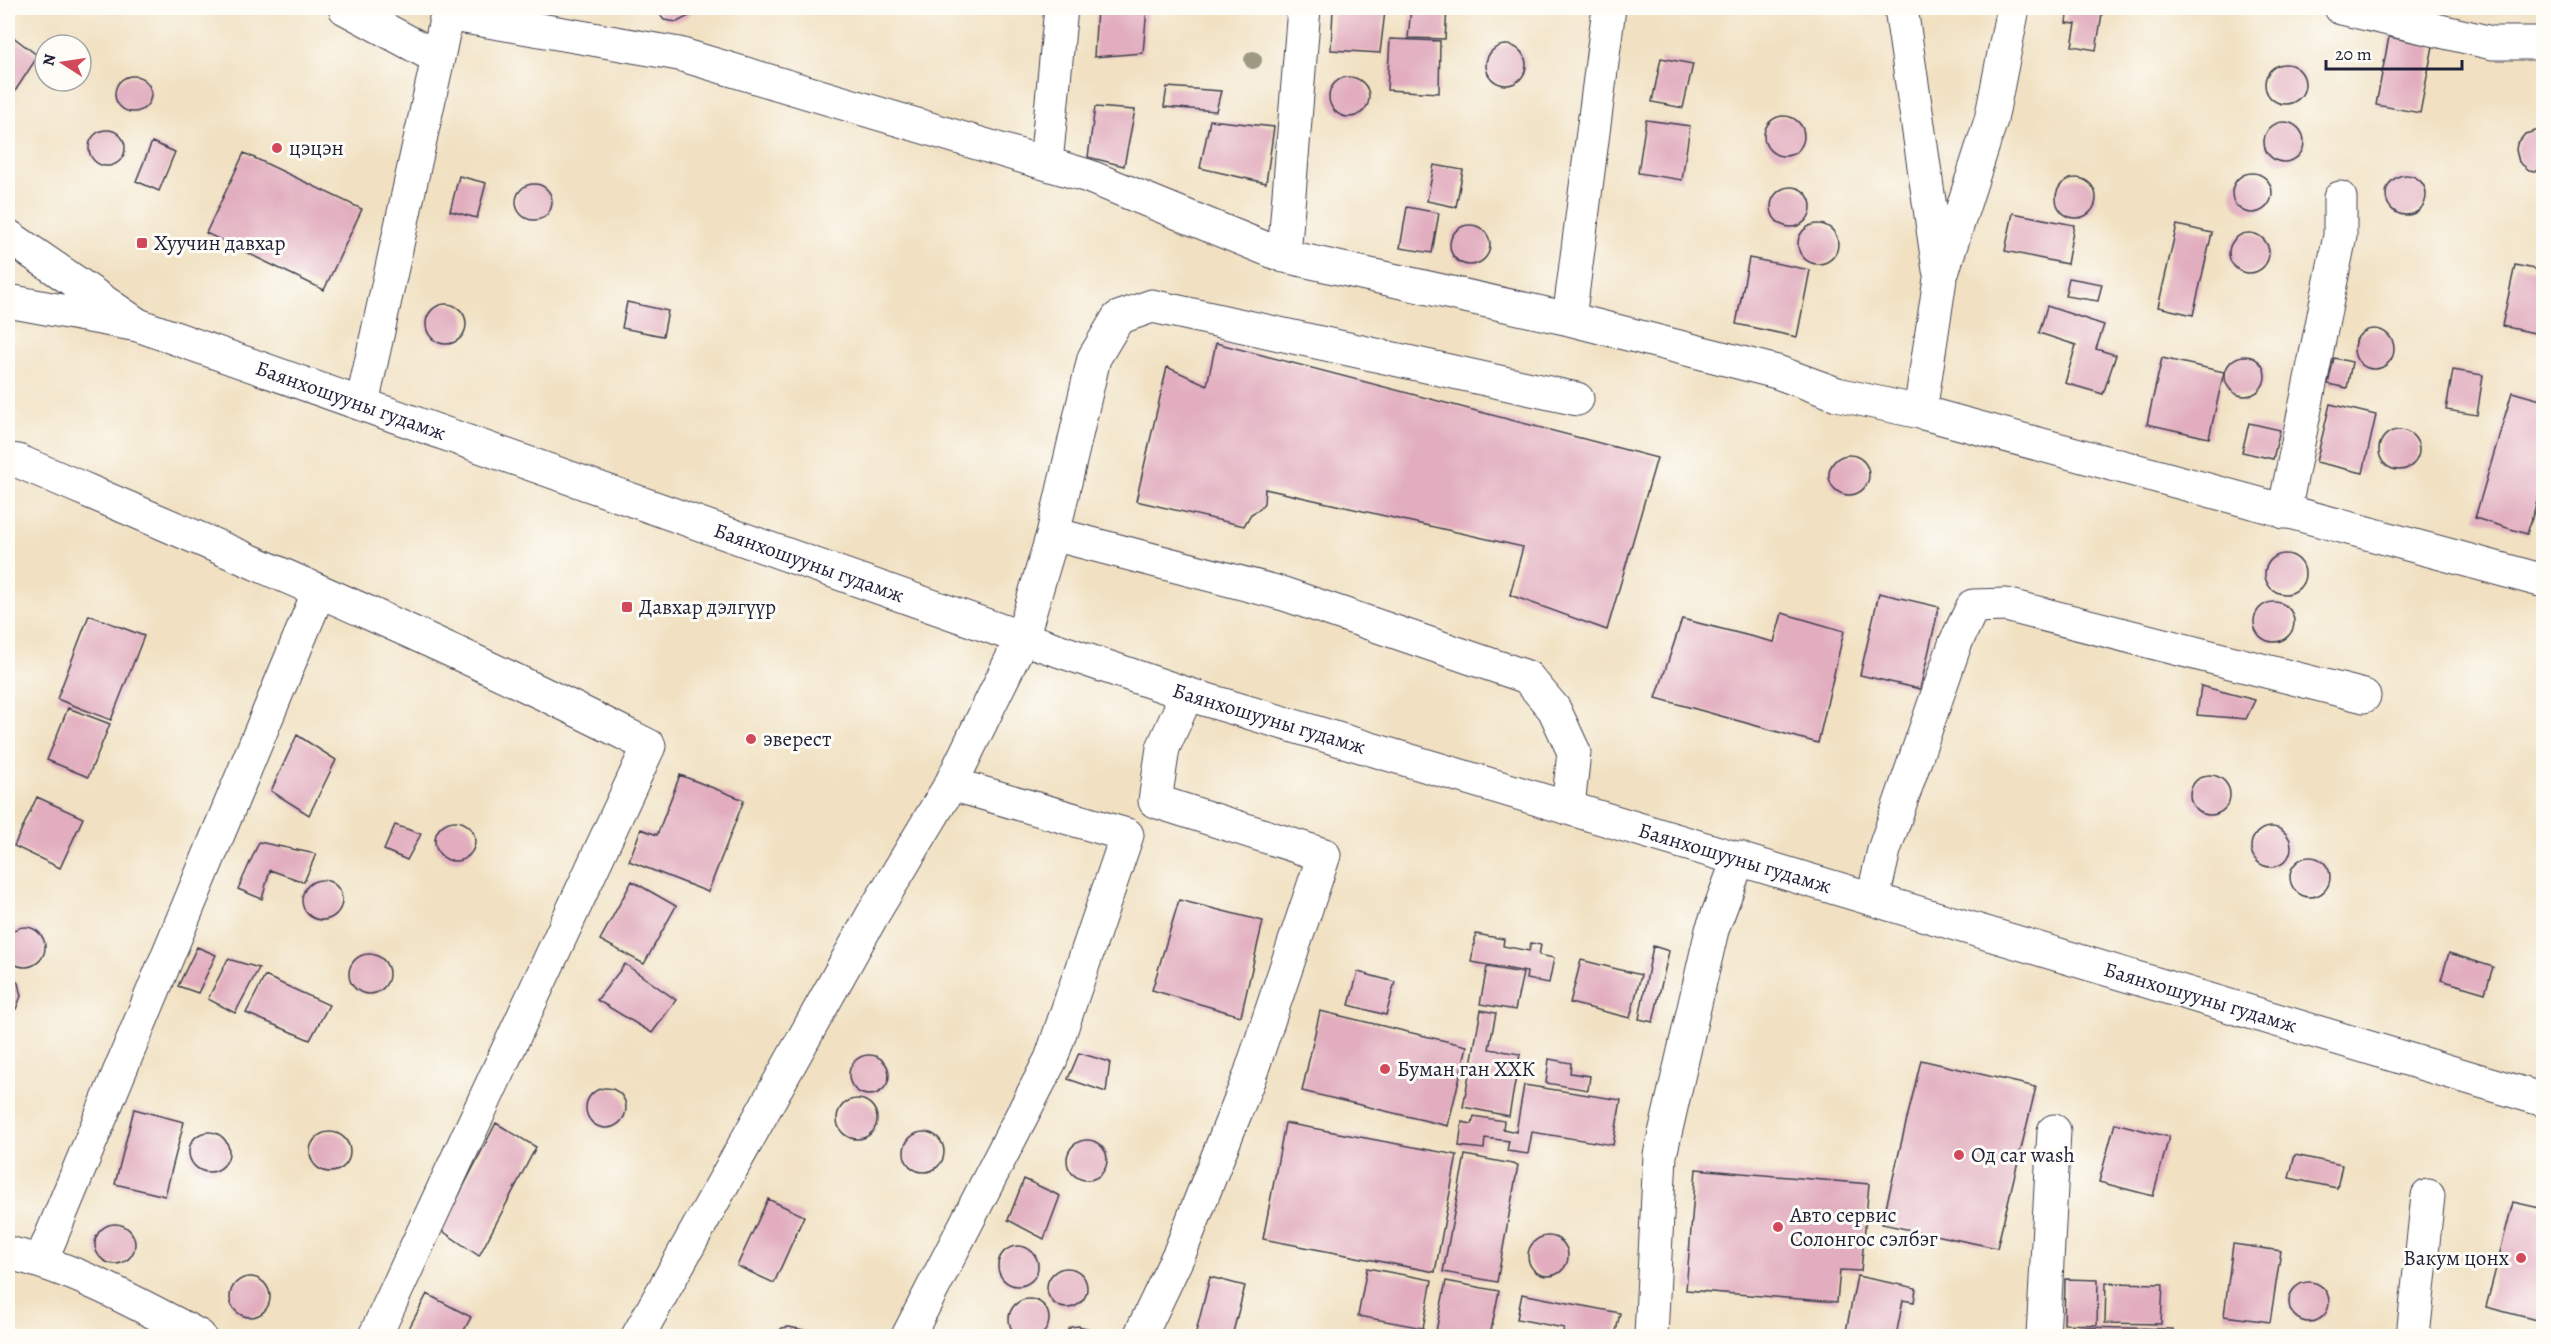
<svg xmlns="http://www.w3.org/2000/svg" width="2551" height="1344" viewBox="0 0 2551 1344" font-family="Alegreya,serif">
  <rect width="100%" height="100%" fill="#fdfcf7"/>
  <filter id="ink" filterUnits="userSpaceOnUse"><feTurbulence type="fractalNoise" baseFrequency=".0167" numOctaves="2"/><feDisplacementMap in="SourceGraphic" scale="12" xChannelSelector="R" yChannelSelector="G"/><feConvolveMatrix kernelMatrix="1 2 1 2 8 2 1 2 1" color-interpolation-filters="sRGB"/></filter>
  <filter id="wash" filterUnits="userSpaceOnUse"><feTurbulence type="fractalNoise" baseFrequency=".008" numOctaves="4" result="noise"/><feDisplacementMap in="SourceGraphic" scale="24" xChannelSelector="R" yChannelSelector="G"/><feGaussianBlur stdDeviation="1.35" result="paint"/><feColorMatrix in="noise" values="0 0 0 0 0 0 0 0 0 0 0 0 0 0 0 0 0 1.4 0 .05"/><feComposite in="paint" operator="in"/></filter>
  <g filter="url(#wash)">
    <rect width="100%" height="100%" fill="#f1e1c2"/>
    <g id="blocks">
      <path fill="#e2aebf" d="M655 8H693L689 16 677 22 664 20Z
        M1097 8H1147L1143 53 1094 57Z
        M1411 8H1447L1445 39 1408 38Z
        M2068 8H2103L2096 50 2072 46 2076 24 2066 23Z
        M1333 9 1385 11 1380 53 1331 50Z
        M8 33 38 56 8 102Z
        M2389 37 2433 46 2420 113 2376 105Z
        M1390 39 1440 41 1439 93 1387 90Z
        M1486 65a20 20 0 1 1 40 0a20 20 0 1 1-40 0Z
        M1661 58 1693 64 1683 108 1652 102Z
        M2265 84a20 20 0 1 1 40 0a20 20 0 1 1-40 0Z
        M115 94a18 18 0 1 1 36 0a18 18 0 1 1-36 0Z
        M1329 97a20 20 0 1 1 40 0a20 20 0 1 1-40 0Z
        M1167 87 1221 91 1216 111 1164 107Z
        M1095 107 1135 110 1124 166 1088 157Z
        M1764 136a20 20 0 1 1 40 0a20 20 0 1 1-40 0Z
        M1210 120 1274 127 1266 183 1200 168Z
        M1646 120 1690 126 1682 180 1638 173Z
        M2264 142a20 20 0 1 1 40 0a20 20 0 1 1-40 0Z
        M89 148a18 18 0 1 1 36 0a18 18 0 1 1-36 0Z
        M2539 130 2544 132V170L2535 171 2529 170 2519 162 2516 150 2517 144 2525 134Z
        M152 142 175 152 159 191 136 181Z
        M244 153 362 209 324 290 206 233Z
        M1434 165 1463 170 1456 207 1427 201Z
        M2232 193a20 20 0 1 1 40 0a20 20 0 1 1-40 0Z
        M2386 195a20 20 0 1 1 40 0a20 20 0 1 1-40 0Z
        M459 176 486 183 477 218 450 211Z
        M2056 198a20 20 0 1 1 40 0a20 20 0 1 1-40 0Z
        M516 202a18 18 0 1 1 36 0a18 18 0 1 1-36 0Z
        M1771 207a20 20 0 1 1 40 0a20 20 0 1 1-40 0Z
        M1407 207 1439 213 1432 253 1400 248Z
        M2542 209H2544V249L2536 248Z
        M2013 213 2074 225 2067 264 2005 251Z
        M1798 244a20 20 0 1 1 40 0a20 20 0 1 1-40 0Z
        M1450 245a20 20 0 1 1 40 0a20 20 0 1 1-40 0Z
        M2177 225 2212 233 2193 315 2158 307Z
        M2229 253a20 20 0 1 1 40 0a20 20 0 1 1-40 0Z
        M1749 258 1810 270 1797 337 1736 324Z
        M2515 265 2544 271V335L2502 326Z
        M2069 278 2102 284 2098 301 2065 296Z
        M627 302 668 311 663 336 622 328Z
        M426 324a20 20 0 1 1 40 0a20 20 0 1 1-40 0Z
        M2047 306 2104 325 2096 349 2116 355 2103 394 2065 383 2076 345 2039 333Z
        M2354 349a20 20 0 1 1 40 0a20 20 0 1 1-40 0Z
        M1216 343 1657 458 1607 630 1510 595 1523 547 1265 489 1264 503 1260 509 1251 514 1244 526 1136 501 1167 367 1207 385Z
        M2225 376a20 20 0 1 1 40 0a20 20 0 1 1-40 0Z
        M2162 358 2224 372 2209 438 2147 424Z
        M2334 358 2352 362 2347 388 2328 384Z
        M2453 370 2483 375 2477 415 2446 410Z
        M2512 392 2544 401V479L2527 534 2475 518Z
        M2330 404 2376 415 2363 473 2316 462Z
        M2249 423 2280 430 2273 459 2242 452Z
        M2379 450a20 20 0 1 1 40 0a20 20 0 1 1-40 0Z
        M1829 475a20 20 0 1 1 40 0a20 20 0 1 1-40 0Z
        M2265 574a20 20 0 1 1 40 0a20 20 0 1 1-40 0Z
        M1879 593 1939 607 1920 689 1860 675Z
        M2254 622a20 20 0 1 1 40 0a20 20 0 1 1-40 0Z
        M1782 613 1844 631 1818 743 1656 698 1682 619 1774 642Z
        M89 615 144 636 111 720 57 699Z
        M2201 686 2255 700 2246 719 2197 715Z
        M68 708 110 724 88 777 47 760Z
        M297 735 336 760 309 815 271 791Z
        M2190 795a20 20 0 1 1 40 0a20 20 0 1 1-40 0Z
        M680 775 744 800 708 892 629 861 641 829 657 835Z
        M37 797 83 818 60 868 14 846Z
        M435 841a20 20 0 1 1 40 0a20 20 0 1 1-40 0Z
        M395 825 421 834 407 860 384 850Z
        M2251 847a20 20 0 1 1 40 0a20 20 0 1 1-40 0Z
        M259 842 316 854 304 882 270 870 262 899 238 889Z
        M2290 877a20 20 0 1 1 40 0a20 20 0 1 1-40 0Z
        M302 900a20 20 0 1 1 40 0a20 20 0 1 1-40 0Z
        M632 881 676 906 644 964 600 940Z
        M1179 900 1263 921 1241 1016 1152 990Z
        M5 947a20 20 0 1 1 40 0a20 20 0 1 1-40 0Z
        M1476 934 1504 939 1503 946 1529 951 1531 943 1541 945 1539 955 1554 958 1549 983 1526 979 1527 972 1471 962Z
        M1653 946 1669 951 1653 1022 1639 1019Z
        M197 947 216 955 198 993 178 986Z
        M2449 953 2493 967 2485 993 2441 980Z
        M349 974a20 20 0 1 1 40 0a20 20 0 1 1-40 0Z
        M228 959 259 968 235 1013 208 999Z
        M1581 960 1641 975 1630 1018 1570 1003Z
        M625 964 676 1000 652 1033 597 1000Z
        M1487 967 1523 973 1515 1010 1480 1004Z
        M1358 972 1395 982 1386 1015 1349 1005Z
        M8 976 18 983 21 996 16 1009 8 1014Z
        M265 976 329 1005 310 1040 246 1013Z
        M1481 1010 1496 1013 1489 1049 1520 1054 1509 1116 1463 1107Z
        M1320 1011 1467 1046 1448 1126 1302 1091Z
        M1079 1053 1110 1062 1106 1092 1068 1079Z
        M849 1075a20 20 0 1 1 40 0a20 20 0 1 1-40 0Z
        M1549 1059 1571 1063 1570 1073 1590 1076 1588 1090 1546 1083Z
        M1921 1060 2036 1087 1997 1248 1882 1224Z
        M1524 1085 1621 1100 1613 1145 1532 1132 1528 1154 1507 1151 1509 1141 1485 1138 1484 1149 1459 1146 1462 1122 1472 1124 1474 1116 1504 1121 1503 1129 1516 1132Z
        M586 1108a20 20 0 1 1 40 0a20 20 0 1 1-40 0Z
        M837 1119a20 20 0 1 1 40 0a20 20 0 1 1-40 0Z
        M134 1109 184 1122 165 1196 115 1184Z
        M496 1123 536 1147 479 1256 441 1230Z
        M1285 1123 1457 1155 1435 1272 1263 1239Z
        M2115 1123 2169 1137 2153 1196 2099 1182Z
        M189 1152a20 20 0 1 1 40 0a20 20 0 1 1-40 0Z
        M904 1152a20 20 0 1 1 40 0a20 20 0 1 1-40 0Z
        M310 1152a20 20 0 1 1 40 0a20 20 0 1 1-40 0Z
        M1067 1160a20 20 0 1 1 40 0a20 20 0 1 1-40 0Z
        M1465 1155 1518 1165 1497 1282 1443 1272Z
        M2295 1155 2342 1165 2337 1188 2289 1178Z
        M1696 1169 1869 1184 1861 1271 1840 1270 1837 1302 1686 1290Z
        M1024 1179 1060 1196 1044 1239 1008 1220Z
        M768 1199 804 1216 774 1283 737 1266Z
        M2513 1202 2544 1209V1322L2486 1307Z
        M95 1244a20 20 0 1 1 40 0a20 20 0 1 1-40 0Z
        M1528 1256a20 20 0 1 1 40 0a20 20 0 1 1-40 0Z
        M2233 1244 2281 1251 2270 1322 2224 1316Z
        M998 1266a20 20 0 1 1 40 0a20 20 0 1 1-40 0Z
        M1047 1288a20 20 0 1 1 40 0a20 20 0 1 1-40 0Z
        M1367 1268 1432 1280 1423 1328 1358 1316Z
        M1857 1276 1916 1288 1914 1302 1903 1300 1896 1336H1875L1846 1331Z
        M1210 1277 1245 1286 1232 1336H1195Z
        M230 1297a20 20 0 1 1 40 0a20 20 0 1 1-40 0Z
        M2065 1279 2098 1280 2097 1325 2064 1324Z
        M1446 1281 1499 1291 1490 1336H1435Z
        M2289 1302a20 20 0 1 1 40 0a20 20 0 1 1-40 0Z
        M2106 1283 2163 1284 2161 1324 2105 1323Z
        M427 1294 471 1317 461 1336H405Z
        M1522 1294 1620 1313 1615 1336H1562L1564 1328 1517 1319Z
        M1009 1319a20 20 0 1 1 40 0a20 20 0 1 1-40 0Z
        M1078 1326 1090 1329 1097 1336H1062L1071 1327Z
        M789 1327 803 1330 808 1336H774L782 1328Z
        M2080 1327 2173 1329V1336H2080Z"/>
    </g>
  </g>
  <g filter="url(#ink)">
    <use href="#blocks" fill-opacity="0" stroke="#413f4f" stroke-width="1.5"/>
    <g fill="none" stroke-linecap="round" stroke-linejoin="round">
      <g stroke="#413f4f" stroke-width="35">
        <path id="minor" d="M345 8 438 58 362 404
          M1901 8 1939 270
          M2341 8 2492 43H2544
          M438 58 447 14 679 54 1088 176 1284 256 1569 319 1777 372 1837 394 1920 412 2544 581
          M1046 163 1061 8
          M8 236 138 325
          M1284 256 1304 8
          M1569 319 1609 8
          M1920 412 1940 279 1991 120 2013 8
          M8 460 18 461C230 552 443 641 649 746L375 1336
          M2284 512 2340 236V198
          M1053 534 1094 358 1118 318 1152 306 1577 399
          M1873 898 1884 850 1955 644 1973 606 2006 605 2364 696
          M8 1253C75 1268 138 1304 199 1336
          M41 1261 319 591
          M638 1336 873 914 951 784 1022 638 1053 534 1284 594 1527 677 1554 709 1574 752 1568 807
          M908 1336 1051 1059 1127 835 951 784
          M1140 1336 1180 1252 1249 1078 1324 855 1155 801 1163 748 1187 694
          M1651 1336 1660 1155 1712 930 1739 858
          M2043 1336 2054 1131
          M2413 1336 2428 1196"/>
      </g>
      <g stroke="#413f4f" stroke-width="35">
        <g id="major">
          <path id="s1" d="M8 301 138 325 1022 638 1187 694 2544 1100"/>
        </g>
      </g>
      <use href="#minor" stroke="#fff" stroke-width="33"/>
      <use href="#major" stroke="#fff" stroke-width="33"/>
    </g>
    <circle fill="#9d9982" cx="1253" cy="60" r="9"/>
  </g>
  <g fill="#d1495b" stroke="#fdfcf7" stroke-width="2">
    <circle cx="277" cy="148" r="6"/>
    <rect x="136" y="237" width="12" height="12" rx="3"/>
    <rect x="621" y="601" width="12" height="12" rx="3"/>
    <circle cx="751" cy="739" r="6"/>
    <circle cx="1385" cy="1069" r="6"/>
    <circle cx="1959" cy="1155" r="6"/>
    <circle cx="1778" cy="1227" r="6"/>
    <circle cx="2521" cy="1258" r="6"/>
  </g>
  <g text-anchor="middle" stroke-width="6" stroke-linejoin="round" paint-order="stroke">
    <g font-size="21" fill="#22223b" stroke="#fdfcf7" text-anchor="start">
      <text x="289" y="155">цэцэн</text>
      <text x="154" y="250">Хуучин давхар</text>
      <text x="639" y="614">Давхар дэлгүүр</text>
      <text x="763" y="746">эверест</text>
      <text x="1397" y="1076">Буман ган ХХК</text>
      <text x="1971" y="1162">Од car wash</text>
      <text x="1790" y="1222">Авто сервис<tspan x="1790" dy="24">Солонгос сэлбэг</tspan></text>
      <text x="2509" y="1265" text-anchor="end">Вакум цонх</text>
    </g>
    <g font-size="21" fill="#22223b" stroke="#fdfcf7">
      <text dy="7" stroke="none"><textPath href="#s1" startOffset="358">Баянхошууны гудамж</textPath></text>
      <text dy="7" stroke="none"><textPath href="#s1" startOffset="844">Баянхошууны гудамж</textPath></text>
      <text dy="7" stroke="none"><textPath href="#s1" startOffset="1330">Баянхошууны гудамж</textPath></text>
      <text dy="7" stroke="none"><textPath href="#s1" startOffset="1816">Баянхошууны гудамж</textPath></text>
      <text dy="7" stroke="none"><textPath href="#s1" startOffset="2302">Баянхошууны гудамж</textPath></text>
    </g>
  </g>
  <rect width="2551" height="1344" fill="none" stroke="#fdfcf7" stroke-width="30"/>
  <g transform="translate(63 63) rotate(282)"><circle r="28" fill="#fdfcf7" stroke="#a5a5ac" stroke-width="1.5"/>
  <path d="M0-4.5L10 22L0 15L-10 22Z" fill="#d1495b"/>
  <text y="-9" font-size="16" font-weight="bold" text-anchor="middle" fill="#22223b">N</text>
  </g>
  <path d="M2326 60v9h136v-9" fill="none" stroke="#22223b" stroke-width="3"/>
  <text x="2335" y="60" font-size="18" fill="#22223b" stroke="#fdfcf7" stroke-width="4.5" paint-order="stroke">20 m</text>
</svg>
